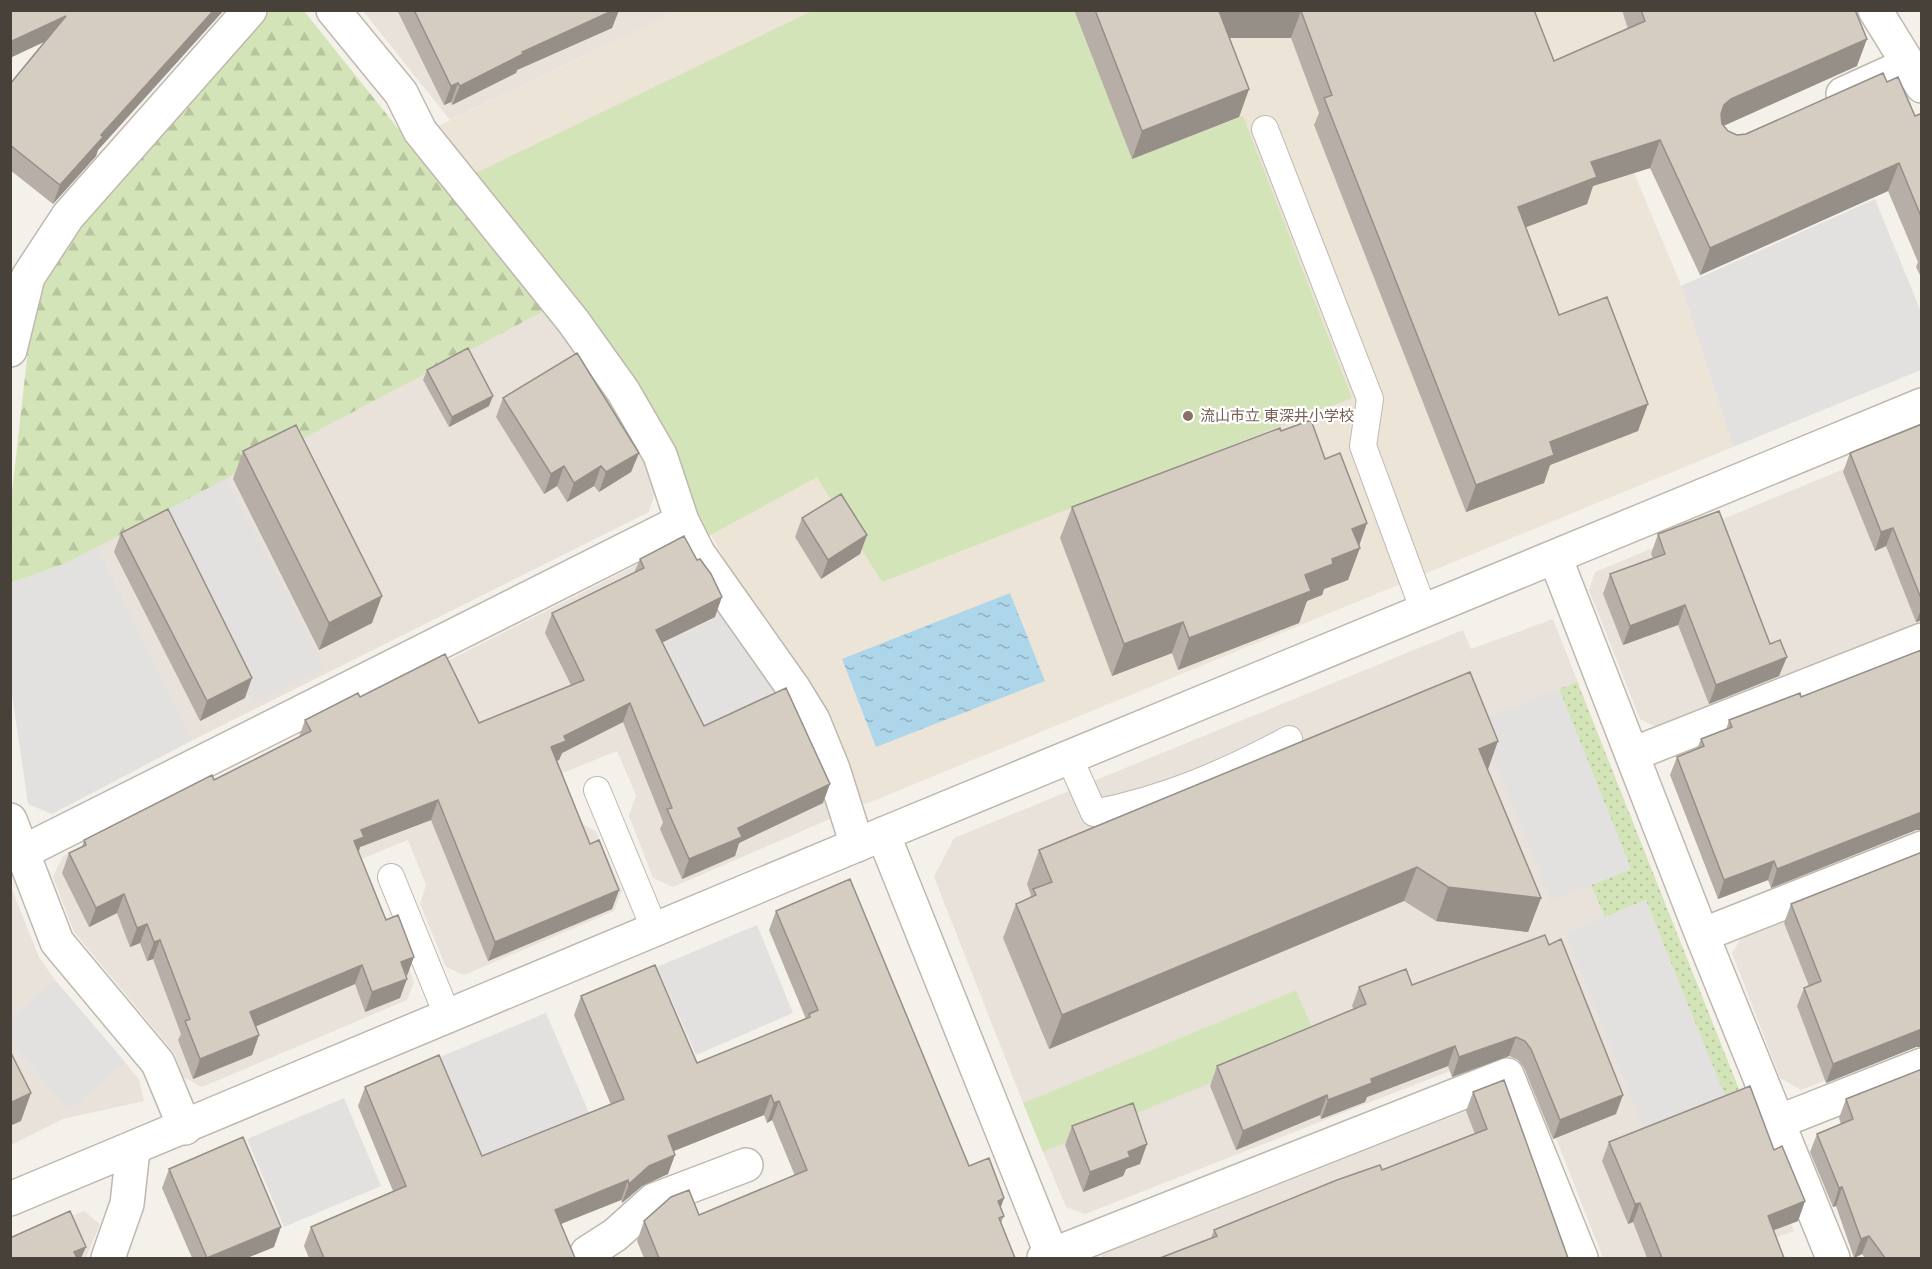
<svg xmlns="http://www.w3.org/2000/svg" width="1932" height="1269" viewBox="0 0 1932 1269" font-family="'Open Sans','Noto Sans JP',sans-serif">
  <defs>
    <pattern id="forest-firs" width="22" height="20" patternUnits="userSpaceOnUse" patternTransform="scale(1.5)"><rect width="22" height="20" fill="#d3e4b8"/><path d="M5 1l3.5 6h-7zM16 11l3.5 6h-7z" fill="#b7c59f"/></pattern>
    <pattern id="garden-dots" width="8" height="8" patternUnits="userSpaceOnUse" patternTransform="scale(1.5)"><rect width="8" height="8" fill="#d3e4b8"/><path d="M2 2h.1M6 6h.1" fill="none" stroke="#b7c59f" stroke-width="1.8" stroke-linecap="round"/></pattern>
    <pattern id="water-ripples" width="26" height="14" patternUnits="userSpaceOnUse" patternTransform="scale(1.5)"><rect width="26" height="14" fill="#aed6ea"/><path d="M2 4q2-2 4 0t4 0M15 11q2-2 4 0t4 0" fill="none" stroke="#90afbf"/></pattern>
  </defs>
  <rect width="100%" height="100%" fill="#f4f1eb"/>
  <path fill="#e8e2da" d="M363 11H678L450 120Z
    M544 311 616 408 641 451 656 489 649 512 193 740 98 546Z
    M1921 437V624L1658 728 1640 719 1589 590 1595 572Z
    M664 551 690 559 801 728 831 813 830 819 673 887 653 878 629 816 636 795 617 751 558 775 580 823 596 831 622 891 614 911 464 975 446 967 420 904 426 885 408 840 349 864 369 911 388 918 414 982 407 1000 202 1087 183 1077 175 1054 74 932 53 877 63 856Z
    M1553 619 1794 1231 1723 1258H1603L1519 1044 1085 1214 1066 1207 1043 1152 1316 1038 1296 990 1023 1103 934 877 954 838 1463 630 1471 649Z
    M1921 866V1043L1801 1090 1780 1078 1732 953 1742 937Z
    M10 885 39 957 55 980 139 1079 144 1101 63 1119 11 1145Z
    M1479 1106 1557 1258H1101L1103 1254Z
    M84 1211 100 1224 86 1258H11V1242Z"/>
  <path fill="#ece4d7" d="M678 11H1724L1587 61 1679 280 1733 447 866 804 859 802 711 535 705 538 436 127Z"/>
  <path fill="#d3e4b8" d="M812 11H1074L1132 159 1243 116 1352 398 882 582 817 477 705 538 474 174Z
    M1296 990 1317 1039 1043 1152 1023 1103Z"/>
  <path fill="url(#forest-firs)" d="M268 11H304L544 311 67 563 11 583V501L32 314 45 276 84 223Z"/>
  <path fill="url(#garden-dots)" d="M1577 682 1739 1089 1724 1095 1646 900 1605 917 1591 885 1631 869 1559 689Z"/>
  <path fill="#e3e1df" d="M1875 199 1921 312V370L1733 447 1681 286Z
    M227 478 325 668 253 704 156 516Z
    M98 546 193 740 52 814 28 804 11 687V583L67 563Z
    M725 614 781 697 701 735 658 647Z
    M1559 689 1631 869 1551 901 1478 721Z
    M1645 900 1729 1105 1648 1140 1565 934Z
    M757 925 793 1013 696 1055 657 967Z
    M55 980 125 1062 69 1110 11 1042V1018Z
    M546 1013 592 1120 487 1165 440 1057Z
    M344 1098 381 1186 284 1227 247 1139Z"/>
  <path fill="url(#water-ripples)" d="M1010 593 1045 681 876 747 842 659Z"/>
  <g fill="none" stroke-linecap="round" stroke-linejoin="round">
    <g stroke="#bfb8ae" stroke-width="28">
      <path id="service" d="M1265 129 1370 399 1363 446 1424 611
        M1069 757 1094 813C1165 799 1226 773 1289 739
        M597 790 655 930
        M391 877 448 1017"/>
    </g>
    <g stroke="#bfb8ae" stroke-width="36">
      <path id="minor" d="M333 10 401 93 420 131 573 321 623 391 660 455 682 521 698 553 794 689 813 720 833 769 857 845
        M1875 10 1922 86
        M1843 94 1909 64
        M10 350 28 277 68 216 250 10
        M1555 557 1702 935 1833 1258
        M1633 754 1922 640
        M10 820 57 942 158 1063 185 1128
        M883 834 1053 1258
        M21 853 682 521
        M1702 935 1922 848
        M1778 1122 1922 1065
        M587 1253 615 1235 654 1200 746 1165
        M108 1258 127 1204 133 1150
        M1044 1258 1507 1075 1581 1258"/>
    </g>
    <g stroke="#bfb8ae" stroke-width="36">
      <path id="tertiary" d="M10 1199 883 834 1922 405"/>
    </g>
    <use href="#service" stroke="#fff" stroke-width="26"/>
    <use href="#minor" stroke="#fff" stroke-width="33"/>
    <use href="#tertiary" stroke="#fff" stroke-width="33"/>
  </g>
  <path fill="#b7afa7" d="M10 10H224L98 150 96 156 53 204 10 170V84L45 41Z
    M397 10H619L612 28 517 70 516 73 452 105 451 102 444 105Z
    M1074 10H1534L1554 61 1628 29 1622 10H1855L1857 66 1723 126 1728 131 1737 135 1746 134 1887 82 1915 116H1922V279L1916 267 1918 262 1888 191 1700 275 1650 168 1593 186 1587 204 1526 227 1559 315 1638 431 1550 465 1544 483 1466 512 1314 125 1319 113 1291 38H1229L1249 89 1239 117 1132 159Z
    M427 370 489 406 449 427 423 380Z
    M503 398 639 453 631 472 599 492 594 486 567 502 557 486 544 494 496 417Z
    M1922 424V620L1916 622 1886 546 1875 551 1843 472 1850 453Z
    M1281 431 1325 459 1367 523 1359 545 1348 580 1324 589 1322 595 1307 601 1299 623 1178 670 1172 653 1112 676 1060 538 1072 507Z
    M243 451 372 623 319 650 233 479Z
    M802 518 867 535 860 554 821 579 795 537Z
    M121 533 245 698 200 721 114 552Z
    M1658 534 1779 676 1709 704 1678 625 1623 645 1603 594 1610 574 1653 558 1651 554Z
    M640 559 715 617 662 642 704 726 823 803 739 843 735 856 682 879 660 829 663 822 623 722 562 753 559 760 556 761 590 844 619 890 612 909 488 961 431 820 360 847 359 852 406 977 400 998 365 1012 355 984 256 1026 259 1035 252 1055 193 1079 178 1040 181 1034 153 959 147 961 140 943 130 947 117 913 89 927 62 873 69 853 82 847 84 840 214 780 299 737 305 720 360 697 479 723 571 685 545 633 552 613 634 573Z
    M1801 697 1916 830 1771 888 1768 880 1718 899 1670 775 1677 757 1697 749 1701 739 1726 730 1729 720Z
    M1487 770 1541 898 1528 932 1436 921 1404 901 1049 1049 1003 938 1016 904 1030 898 1031 895 1027 884 1039 850Z
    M1791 904 1916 1047 1826 1083 1797 1006 1804 988 1809 986 1784 923Z
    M776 911 969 1166 1004 1198 1000 1208 1004 1216 1001 1223 1015 1258H644L637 1241 644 1221 699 1215 795 1176 772 1120 767 1123 764 1115 674 1151 668 1174 642 1186 622 1203 621 1200 561 1224 575 1258H309L304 1246 311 1227 393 1191 358 1106 365 1087 482 1156 611 1105 574 1015 581 996 697 1063 806 1019 769 930Z
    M1545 935 1616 1114 1553 1139 1524 1068 1518 1060 1509 1056 1452 1077 1448 1066 1367 1097 1365 1102 1321 1119 1320 1115 1236 1150 1210 1086 1217 1066 1354 1010 1352 1006 1359 987 1412 985Z
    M1473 1092 1568 1258 1211 1238 1214 1230 1382 1170 1475 1134 1466 1111Z
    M1846 1099 1922 1258H1865L1862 1254 1854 1258 1836 1206 1833 1207 1810 1152 1817 1134 1841 1124 1839 1118Z
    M1072 1126 1140 1164 1126 1169 1123 1176 1083 1192 1065 1145Z
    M1609 1142 1774 1150 1805 1201 1798 1221 1774 1230 1784 1258H1647L1633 1222 1628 1224 1602 1161Z
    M169 1169 274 1247 247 1258H192L162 1188Z"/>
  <path fill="#958f88" d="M214 10H224L98 150 96 156 53 204 60 185 101 135Z
    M614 10H619L612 28 517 70 516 73 452 105 460 86 522 52Z
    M1219 11H1301L1291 38H1209Z
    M66 16 59 35 10 58V42Z
    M1867 39 1857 66 1721 127 1710 141 1724 105 1731 99Z
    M458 83 451 102 444 105 451 86Z
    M1249 89 1239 117 1132 159 1142 131Z
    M1660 140 1650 168 1593 186 1587 204 1508 234 1518 207 1591 162Z
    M1899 163 1888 191 1700 275 1710 248Z
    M493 396 489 406 449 427 452 417Z
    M1648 404 1638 431 1550 465 1544 483 1466 512 1476 485 1550 442Z
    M639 453 631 472 599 492 606 472Z
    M564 466 557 486 544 494 551 474Z
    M601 466 594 486 567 502 574 483Z
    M1367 523 1358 549 1360 548 1348 580 1324 589 1322 595 1307 601 1299 623 1178 670 1189 638 1305 575 1332 559 1352 529Z
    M1893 528 1886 546 1875 551 1881 532Z
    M867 535 860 554 821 579 828 560Z
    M382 596 372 623 319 650 329 623Z
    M722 597 715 617 649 649 656 630Z
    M1685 605 1678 625 1623 645 1630 626Z
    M1922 607V620L1916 622Z
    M1183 622 1172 653 1112 676 1124 644Z
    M1787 657 1779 676 1709 704 1716 685Z
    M252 678 245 698 200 721 207 701Z
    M630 703 623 722 562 753 559 760 544 767 551 747 564 736Z
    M1498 741 1486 775 1479 749Z
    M830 784 823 803 739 843 735 856 682 879 689 859 738 828Z
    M438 800 431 820 360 847 357 857 354 841 361 830Z
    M1922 812V830H1916L1771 888 1777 869Z
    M1774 861 1768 880 1718 899 1724 880Z
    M1417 867 1404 901 1049 1049 1062 1015Z
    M1448 887 1541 898 1528 932 1436 921Z
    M619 890 612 909 488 961 495 942Z
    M124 894 117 913 89 927 96 908Z
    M147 924 140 943 130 947 137 928Z
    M160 940 153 959 147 961 154 942Z
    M414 957 407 976 401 962Z
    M362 965 355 984 243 1032 250 1012Z
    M407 979 400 998 365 1012 372 992Z
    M1922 1029V1047H1916L1826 1083 1833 1064Z
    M259 1035 252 1055 193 1079 200 1059Z
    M1516 1037 1509 1056 1452 1077 1459 1057Z
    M1455 1046 1448 1066 1367 1097 1365 1102 1321 1119 1328 1100 1371 1079Z
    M31 1093 21 1121 10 1126V1103Z
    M771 1095 764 1115 661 1156 668 1136Z
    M1327 1095 1320 1115 1236 1150 1243 1131Z
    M1623 1095 1616 1114 1553 1139 1560 1120Z
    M779 1101 772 1120 767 1123 774 1103Z
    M1147 1144 1140 1164 1126 1169 1123 1176 1083 1192 1090 1172 1128 1152Z
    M675 1155 668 1174 642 1186 622 1203 629 1184 649 1166Z
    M628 1180 621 1200 548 1229 555 1210Z
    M1842 1187 1836 1206 1833 1207 1839 1188Z
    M1004 1198 997 1218 998 1201Z
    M1805 1201 1798 1221 1761 1235 1768 1216Z
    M1640 1203 1633 1222 1628 1224 1635 1204Z
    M281 1227 274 1247 247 1258H208Z
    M1869 1236 1862 1254 1854 1258 1861 1239Z
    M86 1247 81 1258H72L74 1252Z"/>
  <path fill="#d5ccc2" stroke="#958f88" stroke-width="1.5" d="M10 10H214L101 135 103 137 60 185 10 145V84L66 16 10 42Z
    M414 10H614L522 52 523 54 460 86 458 83 451 86Z
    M1095 10H1534L1554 61 1645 21 1641 10H1855L1867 39 1731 99 1724 105 1721 114 1722 124 1728 131 1737 135 1746 134 1883 73 1887 82 1898 77 1915 116 1920 114 1922 116V219L1899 163 1710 248 1660 140 1591 162 1597 177 1518 207 1559 315 1607 297 1648 404 1550 442 1554 455 1476 485 1324 98 1332 95 1301 11H1219L1249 89 1142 131Z
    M468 348 493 396 452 417 427 370Z
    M577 353 639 453 606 472 601 466 574 483 564 466 551 474 503 398Z
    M1311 420 1325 459 1340 453 1367 523 1352 529 1360 548 1332 559 1333 564 1305 575 1311 591 1189 638 1183 622 1124 644 1072 507 1280 428 1281 431Z
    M1922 424V601L1893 528 1881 532 1850 453Z
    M296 425 382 596 329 623 243 451Z
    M841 494 867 535 828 560 802 518Z
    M168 509 252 678 207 701 121 533Z
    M1719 511 1770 644 1780 640 1787 657 1716 685 1685 605 1630 626 1610 574 1665 554 1658 534Z
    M684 536 697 560 700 559 711 574 722 597 656 630 704 726 786 688 830 784 738 828 742 837 689 859 667 809 672 808 630 703 564 736 566 741 551 747 590 844 599 840 619 890 495 942 438 800 361 830 364 837 354 841 386 920 398 915 414 957 401 962 407 979 372 992 362 965 250 1012 259 1035 200 1059 185 1021 190 1019 160 940 154 942 147 924 137 928 124 894 96 908 69 853 86 845 84 840 212 775 214 780 311 731 305 720 358 693 360 697 445 654 479 723 584 680 552 613 644 568 640 559Z
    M1921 650 1922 812 1777 869 1774 861 1724 880 1677 757 1704 746 1701 739 1732 727 1729 720 1800 693 1801 697Z
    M1470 672 1498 741 1479 749 1541 898 1448 887 1417 867 1062 1015 1016 904 1036 895 1033 889 1052 882 1039 850Z
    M1922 852V1029L1833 1064 1804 988 1821 981 1791 904Z
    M850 879 969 1166 989 1158 1004 1198 998 1201 1004 1216 999 1218 1015 1258H659L644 1221 671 1197 689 1190 699 1215 807 1170 779 1101 774 1103 771 1095 668 1136 675 1155 649 1166 629 1184 628 1180 555 1210 575 1258H324L311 1227 406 1186 365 1087 439 1055 482 1156 624 1099 581 996 655 965 697 1063 810 1017 809 1014 818 1010 776 911Z
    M1545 935 1549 945 1561 939 1623 1095 1560 1120 1531 1049 1525 1041 1516 1037 1459 1057 1455 1046 1371 1079 1372 1083 1328 1100 1327 1095 1243 1131 1217 1066 1366 1004 1359 987 1406 969 1412 985Z
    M10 1051 31 1093 10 1103Z
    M1922 1069V1258H1885L1869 1236 1861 1239 1842 1187 1839 1188 1817 1134 1853 1119 1846 1099Z
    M1504 1080 1568 1258H1160L1217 1236 1214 1230 1337 1180 1380 1165 1382 1170 1487 1129 1473 1092Z
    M1750 1086 1774 1150 1782 1146 1805 1201 1768 1216 1784 1258H1662L1640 1203 1635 1204 1609 1142Z
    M1133 1103 1147 1144 1128 1152 1130 1157 1090 1172 1072 1126Z
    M243 1137 281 1227 207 1258 169 1169Z
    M70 1211 86 1247 74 1252 77 1258H10V1238Z"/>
  <circle fill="#8d6e63" stroke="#fff" stroke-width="2" cx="1188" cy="416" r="6"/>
  <g text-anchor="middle" stroke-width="4.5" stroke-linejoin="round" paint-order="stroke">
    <g font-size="15" fill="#785e54" stroke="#fff" text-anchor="start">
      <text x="1200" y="421">流山市立 東深井小学校</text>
    </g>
  </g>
  <rect width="1932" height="1269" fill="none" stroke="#48413a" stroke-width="24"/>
</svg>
